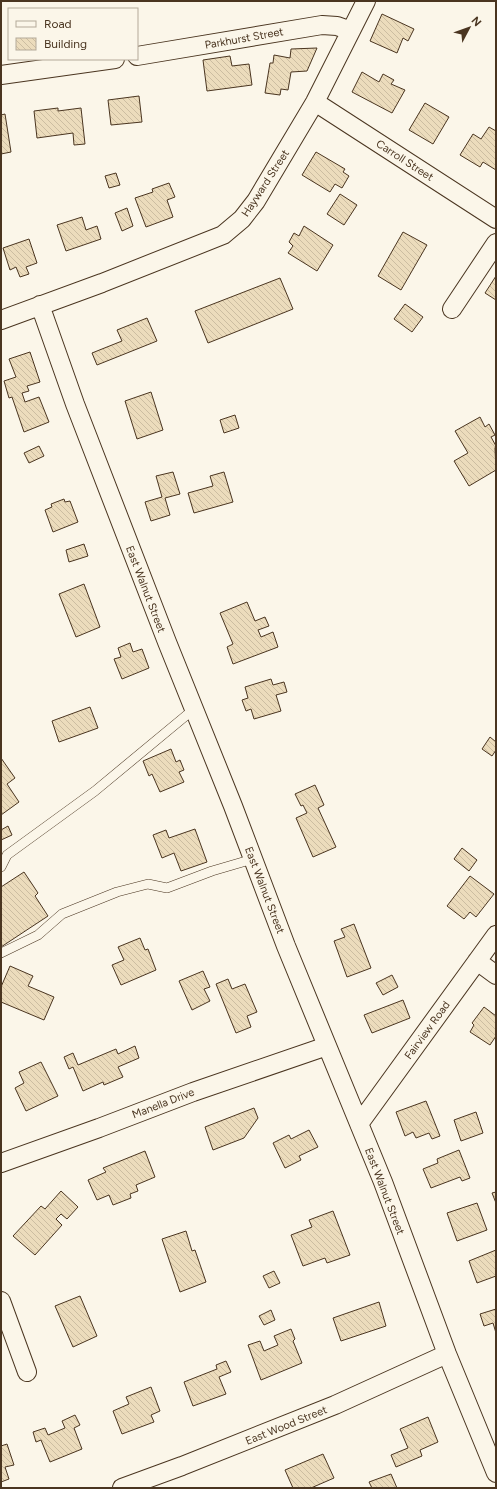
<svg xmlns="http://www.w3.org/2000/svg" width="497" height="1489" viewBox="0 0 497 1489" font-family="Figtree,sans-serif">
  <defs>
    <pattern id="building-back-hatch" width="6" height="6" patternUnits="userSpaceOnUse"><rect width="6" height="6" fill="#ecdcbc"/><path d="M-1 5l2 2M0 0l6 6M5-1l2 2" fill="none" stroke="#ccbda1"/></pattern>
  </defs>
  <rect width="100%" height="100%" fill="#fbf6e9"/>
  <path fill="url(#building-back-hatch)" stroke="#4a3520" d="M382 14 414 29 408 41 403 38 397 53 370 41Z
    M317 48 307 71 291 72 288 90 281 89 280 95 265 93 270 63H273L274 55 290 58 291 49Z
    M230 56 232 66 249 64 252 85 207 91 203 60Z
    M362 72 379 82 383 74 394 80 391 84 405 90 392 113 352 92Z
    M139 96 142 122 111 125 108 100Z
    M425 103 449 117 433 144 409 130Z
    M58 108V111L81 108 85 144 74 145 73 133 37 138 34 111Z
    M5 114 11 152 1 154V115Z
    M489 127 496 131V170L483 162 480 167 460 155 473 134 481 139Z
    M316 152 345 169 343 172 349 176 342 188 335 184 330 192 302 175Z
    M116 173 120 185 109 188 105 176Z
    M169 183 175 197 167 200 173 217 146 227 135 198 153 192 152 189Z
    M340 194 357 205 344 225 327 214Z
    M127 208 133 226 122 231 115 213Z
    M82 217 86 230 97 226 101 239 66 251 57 225Z
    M304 226 333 245 317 271 288 253 293 246 289 242 294 233 299 236Z
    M403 232 427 245 401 290 378 276Z
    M29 239 37 263 26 267 29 274 20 277 16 267 10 270 3 248Z
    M496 276V300L485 293Z
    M280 278 293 309 208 343 195 311Z
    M405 304 423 317 412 332 394 319Z
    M147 318 157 341 97 365 92 353 122 341 117 330Z
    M30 352 40 382 27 386 29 391 22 393 25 402 39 397 49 422 24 432 12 397 9 398 4 381 16 377 9 359Z
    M151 392 163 430 137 439 125 401Z
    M235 415 239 428 224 433 220 420Z
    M480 417 485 427 489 424 495 435 491 437 496 446 495 448 496 470 469 486 454 461 468 453 455 431Z
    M39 446 44 456 29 463 24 453Z
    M173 472 180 494 165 498 170 515 151 521 145 502 162 497 156 476Z
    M224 472 233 502 194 513 188 493 213 486 210 476Z
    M64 499 65 502 70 501 78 522 53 532 45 510 52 507 51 504Z
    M84 544 88 556 69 562 66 550Z
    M84 584 100 627 76 637 59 594Z
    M247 602 255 621 265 617 269 626 258 630 261 637 273 632 278 647 233 664 227 647 233 644 220 613Z
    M130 643 133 652 142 649 149 668 122 679 114 659 121 657 118 648Z
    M271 679 273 685 284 682 287 692 276 695 281 711 254 719 251 709 246 711 242 700 248 698 245 687Z
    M90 707 98 728 59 742 52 721Z
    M490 737 496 742V750L492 756 482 749Z
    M171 749 176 762 180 760 184 770 179 772 184 782 160 792 152 774 149 776 143 761Z
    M1 758 15 778 7 784 19 802 1 815Z
    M315 785 324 805 318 808 336 847 313 857 296 818 307 813 303 805 301 806 295 794Z
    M8 826 12 835 1 840V830Z
    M195 829 207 862 181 871 174 853 162 858 153 835 166 830 169 838Z
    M462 848 477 860 469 871 454 859Z
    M24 872 38 893 35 896 48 916 1 947V887Z
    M470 876 494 894 476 917 470 912 464 919 447 906Z
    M354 924 371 968 347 977 334 941 345 937 341 929Z
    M140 938 145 950 148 949 156 970 121 985 112 965 124 960 118 947Z
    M10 966 33 976 28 986 54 997 44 1020 1 1002V987Z
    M203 971 210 987 204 989 210 1001 192 1010 179 981Z
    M392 975 398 987 383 995 376 983Z
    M228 979 232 989 245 984 257 1012 247 1016 251 1027 236 1033 216 984Z
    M403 1000 410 1018 372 1033 364 1015Z
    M484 1007 496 1016V1036L490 1045 470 1032 474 1025 472 1023Z
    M135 1046 139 1058 118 1067 123 1077 104 1085 103 1082 83 1091 73 1067 69 1069 64 1057 73 1053 78 1065 116 1049 118 1054Z
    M41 1062 58 1096 26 1111 15 1088 24 1083 19 1072Z
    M426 1101 440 1136 432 1139 429 1133 416 1138 413 1132 405 1136 396 1112Z
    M254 1108 258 1118 244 1138 213 1150 205 1127Z
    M476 1112 483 1133 461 1141 454 1120Z
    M309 1130 318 1147 299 1156 301 1160 285 1168 273 1143 289 1135 291 1139Z
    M459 1150 470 1178 462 1181 460 1177 431 1188 423 1169 438 1163 437 1159Z
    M145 1151 155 1177 136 1185 138 1191 130 1194 131 1198 113 1205 109 1195 97 1200 88 1180 106 1172 103 1168Z
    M61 1191 78 1207 67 1219 61 1214 56 1219 62 1225 35 1255 13 1236 41 1206 45 1209Z
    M496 1192V1203L492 1193Z
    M477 1203 487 1230 457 1241 447 1213Z
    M333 1211 350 1255 327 1263 325 1258 303 1266 291 1235 312 1227 309 1220Z
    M186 1231 192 1251 195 1250 206 1282 180 1292 162 1239Z
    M496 1250V1276L477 1283 469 1261Z
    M274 1271 280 1283 269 1288 263 1276Z
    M80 1296 97 1336 73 1347 55 1306Z
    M379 1302 386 1326 341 1341 333 1318Z
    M496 1309V1333L493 1323 484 1326 480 1314Z
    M271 1310 275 1320 264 1325 259 1316Z
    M291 1329 295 1339 293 1341 302 1363 261 1380 248 1345 260 1341 264 1351 278 1345 274 1336Z
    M226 1361 231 1372 219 1377 226 1394 193 1406 184 1382 217 1369 216 1365Z
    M151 1387 160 1411 151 1415 154 1422 122 1434 113 1411 129 1404 126 1397Z
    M75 1415 80 1425 74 1428 82 1449 50 1462 41 1440 36 1442 33 1432 45 1428 48 1435 65 1428 62 1421Z
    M428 1417 438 1442 420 1450 422 1456 396 1467 391 1455 408 1448 400 1429Z
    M7 1444 14 1465 5 1467 9 1479 1 1482V1446Z
    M323 1454 334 1478 311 1488H293L285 1470Z
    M391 1474 397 1488H372L369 1482Z"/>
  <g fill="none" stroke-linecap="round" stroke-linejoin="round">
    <g stroke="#4a3520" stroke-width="10">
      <path id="service" d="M1 867 7 855 95 791 194 709
        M1 953 38 935 62 914 117 892 148 884 167 888 212 871 253 859"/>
    </g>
    <g stroke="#4a3520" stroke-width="20">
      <path id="minor" d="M137 56 322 25 337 26 351 31
        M1 75 115 59
        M315 102 496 219
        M40 305 75 404 167 642 233 806 286 946 383 1182 447 1354 496 1473
        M452 309 496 243
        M1 320 102 283 223 235 242 219 256 201 315 102 366 1
        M477 961 496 975
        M359 1124 496 935
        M1 1163 99 1128 193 1092 327 1046
        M1 1301 27 1372
        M122 1488 182 1466 335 1405 447 1354"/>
    </g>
    <use href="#service" stroke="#fbf6e9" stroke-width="9"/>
    <use href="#minor" stroke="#fbf6e9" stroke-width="18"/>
  </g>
  <g text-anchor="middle" stroke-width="3" stroke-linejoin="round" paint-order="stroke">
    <g font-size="11" fill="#4a3520" stroke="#fbf6e9">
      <text transform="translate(244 38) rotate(-10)" y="4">Parkhurst Street</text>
      <text transform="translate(405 160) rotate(33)" y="4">Carroll Street</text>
      <text transform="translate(265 183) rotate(-57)" y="4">Hayward Street</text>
      <text transform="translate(146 589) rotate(69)" y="4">East Walnut Street</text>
      <text transform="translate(265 890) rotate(69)" y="4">East Walnut Street</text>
      <text transform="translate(427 1030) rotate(-54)" y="4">Fairview Road</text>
      <text transform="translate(163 1103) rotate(-21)" y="4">Manella Drive</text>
      <text transform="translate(385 1191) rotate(69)" y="4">East Walnut Street</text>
      <text transform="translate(286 1425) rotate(-22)" y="4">East Wood Street</text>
    </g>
  </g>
  <rect width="497" height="1489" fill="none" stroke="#4a3520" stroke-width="4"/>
  <rect x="8" y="8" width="130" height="52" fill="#fbf6e9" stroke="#b4a999"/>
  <rect x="16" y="21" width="20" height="6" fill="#fbf6e9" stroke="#b4a999"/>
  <text x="44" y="28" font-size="12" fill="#4a3520">Road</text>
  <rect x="16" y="38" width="20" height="12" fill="url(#building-back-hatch)" stroke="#b4a999"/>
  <text x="44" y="48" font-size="12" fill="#4a3520">Building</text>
  <g transform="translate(469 28) rotate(49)" stroke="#fbf6e9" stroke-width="3" paint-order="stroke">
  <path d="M0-3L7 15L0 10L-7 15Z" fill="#4a3520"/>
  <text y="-6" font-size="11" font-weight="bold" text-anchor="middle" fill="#4a3520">N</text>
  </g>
</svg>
